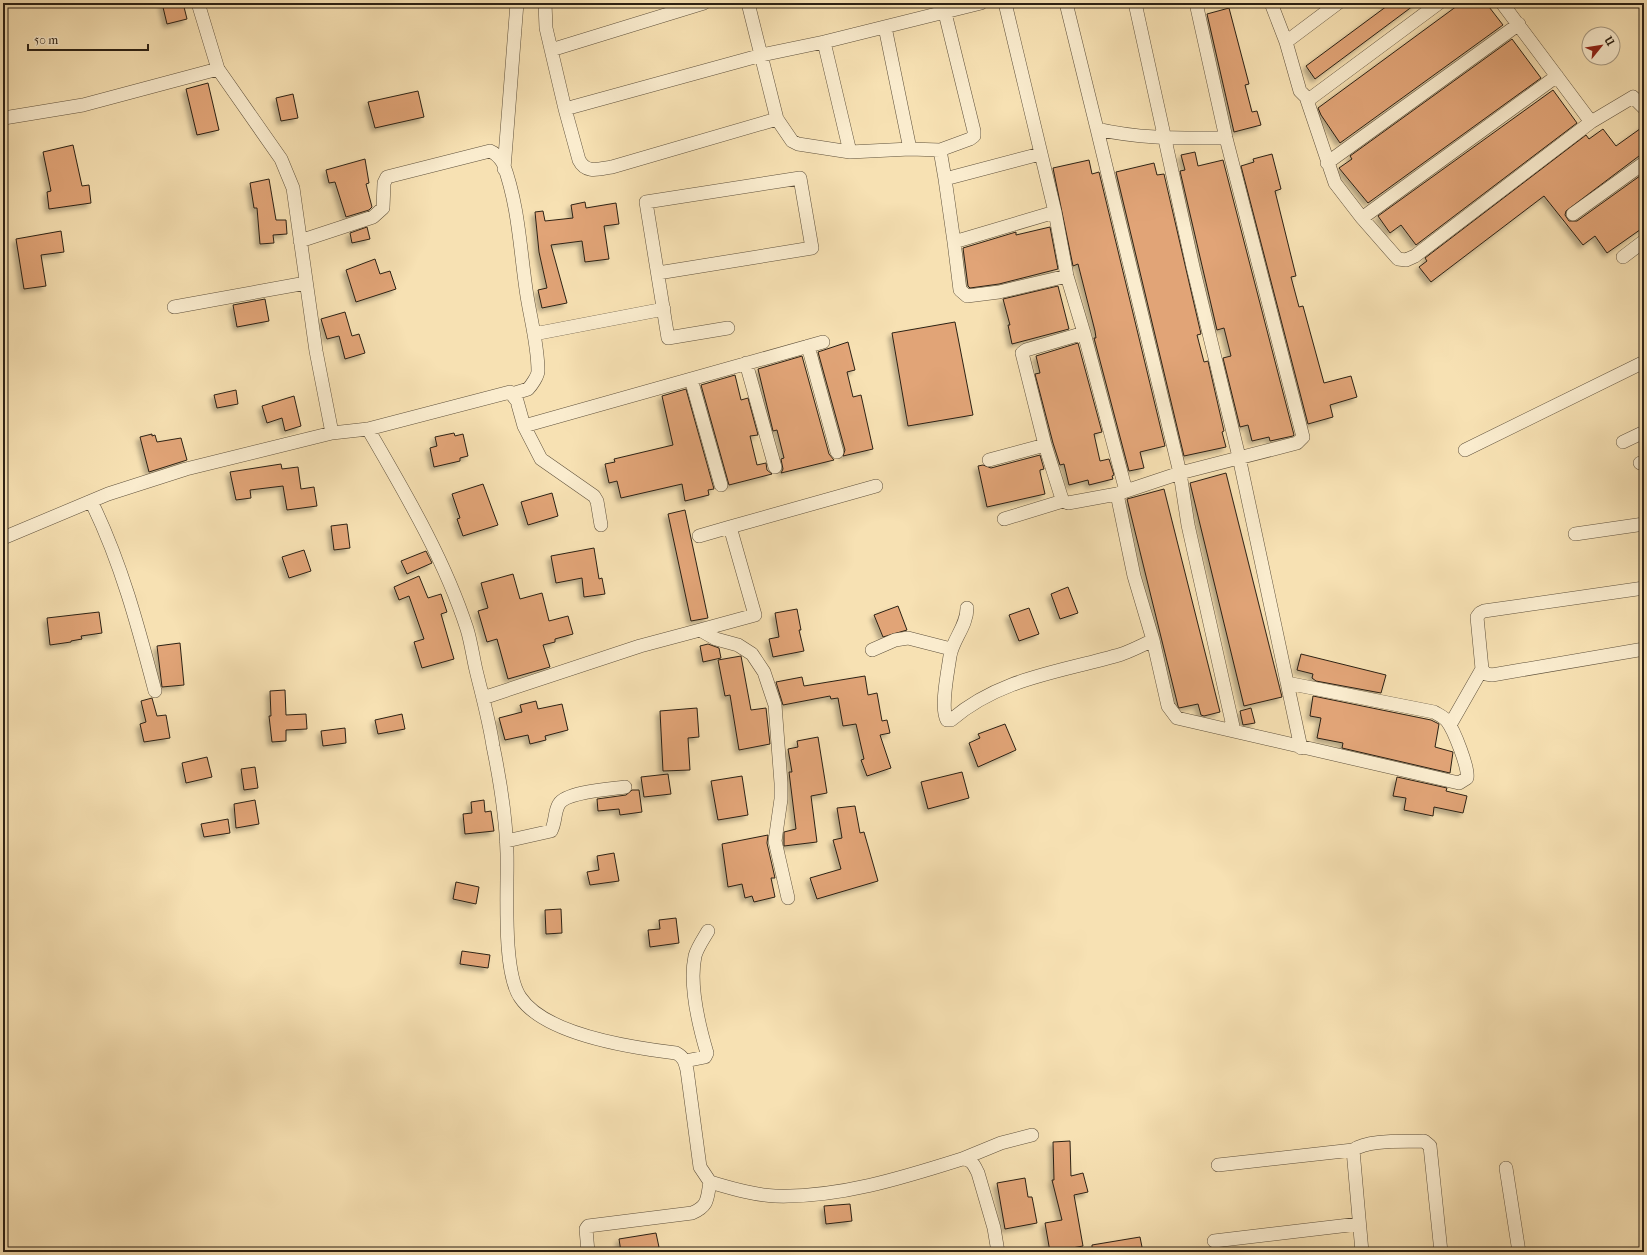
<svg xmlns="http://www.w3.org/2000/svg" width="1647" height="1255" viewBox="0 0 1647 1255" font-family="'IM FELL French Canon',serif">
  <defs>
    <filter id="shadow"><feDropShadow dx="-3.5" dy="3.5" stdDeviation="2" flood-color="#0004"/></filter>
  </defs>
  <rect width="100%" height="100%" fill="#f7e1b3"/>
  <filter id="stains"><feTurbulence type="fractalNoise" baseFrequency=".005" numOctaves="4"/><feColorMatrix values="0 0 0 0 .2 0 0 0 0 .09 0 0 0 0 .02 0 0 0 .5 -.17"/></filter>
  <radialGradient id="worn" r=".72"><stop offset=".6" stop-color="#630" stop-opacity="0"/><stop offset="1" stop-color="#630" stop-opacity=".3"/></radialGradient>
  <path fill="#e1a477" stroke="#2c2114" filter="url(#shadow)" d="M162 3H183L187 19 167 24Z
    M1391 3H1417L1315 79 1306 66Z
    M1461 3H1486L1503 25 1340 143 1321 115 1318 108Z
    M1229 8 1249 84 1245 85 1252 112 1257 111 1261 125 1234 132 1207 14Z
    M1512 39 1541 78 1368 203 1339 168 1352 159 1350 156Z
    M208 83 219 130 197 135 186 89Z
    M1553 90 1577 123 1416 245 1401 225 1390 233 1378 216Z
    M418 91 424 117 375 128 368 102Z
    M293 94 298 118 281 121 276 98Z
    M1644 126V155L1639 156 1566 211 1565 215 1569 221H1577L1644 173V227L1607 253 1595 236 1583 245 1544 196 1431 282 1419 267 1427 261 1425 258 1586 135 1589 139 1603 129 1616 146Z
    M73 145 82 186 89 185 91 203 49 209 47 192 51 191 43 152Z
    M1195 152 1198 166 1223 160 1294 435 1293 436 1270 441 1269 437 1252 441 1248 425 1240 427 1223 358 1231 356 1224 328 1217 330 1180 171 1185 170 1181 155Z
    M1272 154 1281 189 1275 191 1296 276 1291 277 1299 307 1303 306 1324 383 1351 376 1357 397 1330 405 1333 417 1308 424 1241 166 1254 162 1253 159Z
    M365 159 369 183 366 184 372 207 369 210 346 217 335 182 329 183 326 170Z
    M1089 160 1092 174 1099 172 1100 176 1165 446 1140 452 1144 468 1129 471 1094 338H1096L1095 331 1078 264 1073 266 1053 168Z
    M1154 163 1157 175 1164 174 1201 334 1197 335 1204 362 1208 361 1224 431 1222 432 1226 447 1184 456 1116 172Z
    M269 179 276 220H286L287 234 273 235 274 243 260 244 257 208H254L250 183Z
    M585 202 586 208 616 203 619 224 604 226 609 259 585 262 582 241 551 245 567 303 542 308 538 290 547 288 539 252 535 212 543 211 545 221 573 218 571 205Z
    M367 227 370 239 352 243 350 233Z
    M1050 227 1058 269 999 284 970 288 968 286 963 248 1016 232V235Z
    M61 231 64 252 41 255 46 286 24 289 16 239Z
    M375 259 380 274 390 271 396 289 356 302 346 270Z
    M1058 286 1069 329 1012 344 1008 325H1010L1003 299Z
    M265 299 269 321 237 327 233 305Z
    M345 312 352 336 359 334 365 353 345 359 339 336 327 339 321 319Z
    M955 322 973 415 908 426 892 333Z
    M848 342 855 370 847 372 853 397 861 395 873 449 843 456 845 450 818 352Z
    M1078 343 1102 432 1094 434 1100 461 1109 459 1114 475 1112 476 1113 479 1089 485 1088 480 1069 485 1064 464 1060 465 1053 443 1035 374 1040 373 1036 356Z
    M802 356 829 454 834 460 781 473 783 469 781 459 784 458 777 430 773 431 758 369Z
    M735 375 741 400 748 398 758 435 750 436 757 465 766 463 767 470 772 474 729 485 701 385Z
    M686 389 714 489 708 490 709 495 685 501 682 484 621 498 617 481 609 483 605 464 615 462 614 459 673 445 662 396Z
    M236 390 238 404 217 408 214 395Z
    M294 396 301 426 285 431 282 418 267 423 262 406Z
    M454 433 455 436 463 434 468 456 460 458V461L434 467 430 448 437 446 435 437Z
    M152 434V436L155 435 157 442 181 438 187 460 149 472 140 437Z
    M1040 455 1044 469 1040 470V472L1045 494 987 507 978 466 983 465 991 468Z
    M281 464 282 469 298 467 301 489 314 487 317 506 287 510 283 486 250 490 251 498 236 500 230 472Z
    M1226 473 1282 697 1244 706 1190 483Z
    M483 484 498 525 463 536 457 519 460 518 452 494Z
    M1164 489 1220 712 1204 716 1201 715 1198 704 1179 708 1178 706 1127 499Z
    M552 493 558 516 528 525 521 502Z
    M685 510 708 618 691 621 668 514Z
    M347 524 350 548 334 550 331 526Z
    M594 548 599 579 602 578 605 594 584 597 582 578 556 583 551 556Z
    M304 550 311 571 289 578 282 557Z
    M426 551 432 563 407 574 401 561Z
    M513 574 520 599 542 593 549 621 568 616 573 634 555 639V642L543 645 550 667 508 679 497 639 487 642 478 611 488 608 481 583Z
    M419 576 428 598 441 594 447 612 441 614 454 659 422 668 414 642 424 639 409 596 399 600 394 587Z
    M1068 587 1078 613 1060 619 1051 594Z
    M898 606 907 630 883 637 874 615Z
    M1029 608 1039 634 1019 641 1009 615Z
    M797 609 801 630H799L804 651 773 657 769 639 779 637 775 613Z
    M99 612 102 633 81 636 82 639 71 641V642L50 645 47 618Z
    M180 643 184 685 162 687 157 646Z
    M708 644 719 648 721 658 703 662 700 646Z
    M1301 654 1386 675 1381 693 1316 681 1312 678 1313 674 1297 670Z
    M741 656 751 710 766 708 770 744 739 750 730 695 725 696 718 660Z
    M865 676 868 695 877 693 882 721 887 720 890 733 880 735 891 768 867 776 861 760 864 759 856 724 843 726 838 698 831 699 830 696 783 705 776 682 802 677 804 686Z
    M285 690 286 715 306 714 307 729 286 730V741L272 742 269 716H271L270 691Z
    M1313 696 1431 720 1439 724 1435 747 1453 752 1450 773 1342 748 1343 743 1317 738 1321 718 1310 716Z
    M152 698 157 716 166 715 170 738 144 742 140 724 146 722 141 701Z
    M536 701 538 709 562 704 568 730 545 736 546 740 530 744 528 735 505 740 499 718 522 712 520 705Z
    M697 708 699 737 688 738 690 770 663 771 660 711Z
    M1251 708 1255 723 1243 725 1240 711Z
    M402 714 405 729 378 734 375 720Z
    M1005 724 1016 750 978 767 969 743 980 738 978 734Z
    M345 728 346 743 323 746 321 731Z
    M818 737 827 793 811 796 817 842 784 846V832L796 829 789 772H792L788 749 798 747 797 741Z
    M207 757 212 777 186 783 182 763Z
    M255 767 258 788 244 790 241 769Z
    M962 772 969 798 928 809 921 782Z
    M668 774 671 794 644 797 641 777Z
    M742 776 748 815 718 820 711 781Z
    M1397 777 1447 788 1446 791 1467 796 1463 813 1434 807 1433 816 1404 810 1406 798 1393 796Z
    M632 790H639L642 812 620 815 619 809 598 811 597 799 626 795Z
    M255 800 259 824 236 828 234 804Z
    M484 800 485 812 491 811 494 831 465 834 463 814 472 813 471 802Z
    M855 806 860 833 864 832 878 881 817 899 810 878 841 869 833 840 842 838 837 808Z
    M228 819 230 833 204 837 201 824Z
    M768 835 767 843 775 878H771L775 897 754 902 752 896 745 898 742 884 728 887 722 844Z
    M614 853 619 881 590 885 587 872 599 870 597 856Z
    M456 882 479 887 476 904 453 899Z
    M561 909 562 933 546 934 545 910Z
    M676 918 679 943 650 947 648 930 660 929 659 920Z
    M462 951 490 955 488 968 460 964Z
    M1070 1141 1071 1176 1083 1173 1088 1192 1074 1195 1083 1246 1050 1252 1045 1223 1062 1220 1052 1180H1054L1053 1142Z
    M1025 1178 1028 1197H1032L1037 1223 1005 1229 997 1183Z
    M850 1204 852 1221 826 1224 824 1206Z
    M656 1233 660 1252H621L619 1239Z
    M1140 1237 1143 1252H1092V1245Z"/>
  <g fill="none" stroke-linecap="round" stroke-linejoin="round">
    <g stroke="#5f513c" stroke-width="14">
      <path id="street" d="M198 3 218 69 281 159 293 188 316 351 332 433 368 429C405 493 444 558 467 629 471 642 473 657 476 670 482 695 489 720 493 746 500 780 506 818 507 853 508 887 502 970 520 997 545 1035 634 1048 676 1053 684 1057 685 1062 687 1070L700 1167 710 1182C731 1188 753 1195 775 1196 838 1198 902 1178 962 1159 972 1159 974 1165 978 1173L994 1228 998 1252
        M545 3 546 28 565 109 762 55 824 42 981 3
        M748 3 777 119 792 141 798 144 850 152 910 149 940 150 970 139 974 136V131L945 13
        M1005 3 1055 212 1067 276 1084 333 1026 350 1022 353 1045 445 1061 496 1063 501 1068 503 1117 494 1180 473 1297 443 1303 437 1226 138 1196 3
        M1066 3 1097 129C1140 139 1182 138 1226 138
        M1135 3 1193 267 1239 457 1301 748
        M1271 3 1286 42 1300 91 1306 97 1311 98 1439 3
        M1502 3 1591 122
        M885 27 910 149
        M824 42 850 152
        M1286 42 1338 3
        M551 50 704 3
        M1306 97 1335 183 1362 218 1398 259 1406 260 1415 256 1591 122 1633 97 1644 108
        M565 109 579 160C586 174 599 169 612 167L777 119
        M3 115 4 118 83 105 218 69
        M1097 129 1180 473 1188 525 1234 731
        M940 150 945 179 1040 154
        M1327 163 1519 24
        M504 169 517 3
        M945 179 954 242 1055 212
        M1573 214 1644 163
        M1362 218 1557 76
        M300 241 373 217 383 208 384 183 387 177 490 151C495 153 500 158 503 163 519 206 520 251 527 296 531 321 538 346 538 371 538 376 531 386 528 389L512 394
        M954 242 960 290 967 296 999 292 1067 276
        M1623 257 1644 241
        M658 273 812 248 800 178 646 202 668 338 728 328
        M174 307 306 283
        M1084 333 1126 491
        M534 334 664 309
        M808 346 837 452
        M746 363 775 467
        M691 379 721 485
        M524 426 823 342
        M368 429 510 392 517 401 524 426 541 459 594 496 597 501 601 525
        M1623 442 1644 432
        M1465 450 1644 362
        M989 460 1045 445
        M1640 463 1644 462
        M1117 494 1134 576 1153 640 1168 706 1177 718 1459 783 1467 778C1469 768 1454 730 1447 721 1444 717 1439 715 1434 712L1287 683
        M91 501C121 562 138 626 155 691
        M1004 519 1063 501
        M1575 534 1644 524
        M699 536 730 527
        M3 538 108 494 186 469 332 433
        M1644 588 1484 611 1480 613 1477 617 1482 669 1486 674 1492 675 1644 649
        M967 608C967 626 953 639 950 656 948 671 940 708 947 720H951C1001 677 1062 672 1122 654 1133 650 1143 645 1153 640
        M700 630 755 615 730 527 876 486
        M872 650 895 640 908 638 951 649
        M483 698 640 646 700 630 716 639 738 645 752 654 764 672 775 705 781 783V799L775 841 788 898
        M1450 725 1482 669
        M506 841 551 831C556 822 554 812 559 804 566 792 610 789 625 787
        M685 1061 705 1057 707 1053C699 1026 689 984 695 956 697 948 704 938 708 931
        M962 1159 1001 1143 1032 1135
        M1218 1165 1353 1150
        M1506 1168 1519 1252
        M1214 1241 1358 1224
        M588 1252 586 1229 588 1226 692 1213C709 1206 707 1198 710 1182
        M1362 1252 1353 1150C1369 1139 1404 1142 1424 1141L1430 1146 1441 1252"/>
    </g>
    <use href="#street" stroke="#faecce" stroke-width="13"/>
  </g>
  <rect width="1647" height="1255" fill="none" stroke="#f7e1b3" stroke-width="16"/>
  <rect x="4" y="4" width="1639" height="1247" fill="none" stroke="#2c2114" stroke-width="2"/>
  <rect x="8" y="8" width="1631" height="1239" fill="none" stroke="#2c2114"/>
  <g transform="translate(1601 46) rotate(60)"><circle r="19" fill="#faecce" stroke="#a89b84"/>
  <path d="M0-3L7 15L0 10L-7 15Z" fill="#8f2418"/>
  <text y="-6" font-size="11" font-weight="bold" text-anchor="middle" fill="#2c2114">U</text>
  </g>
  <path d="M28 44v6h120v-6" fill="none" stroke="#2c2114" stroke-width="2"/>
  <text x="34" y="44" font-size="12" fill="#2c2114" stroke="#faecce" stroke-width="3" paint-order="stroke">50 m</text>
  <rect width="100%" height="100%" filter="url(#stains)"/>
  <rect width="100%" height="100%" fill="url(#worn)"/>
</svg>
